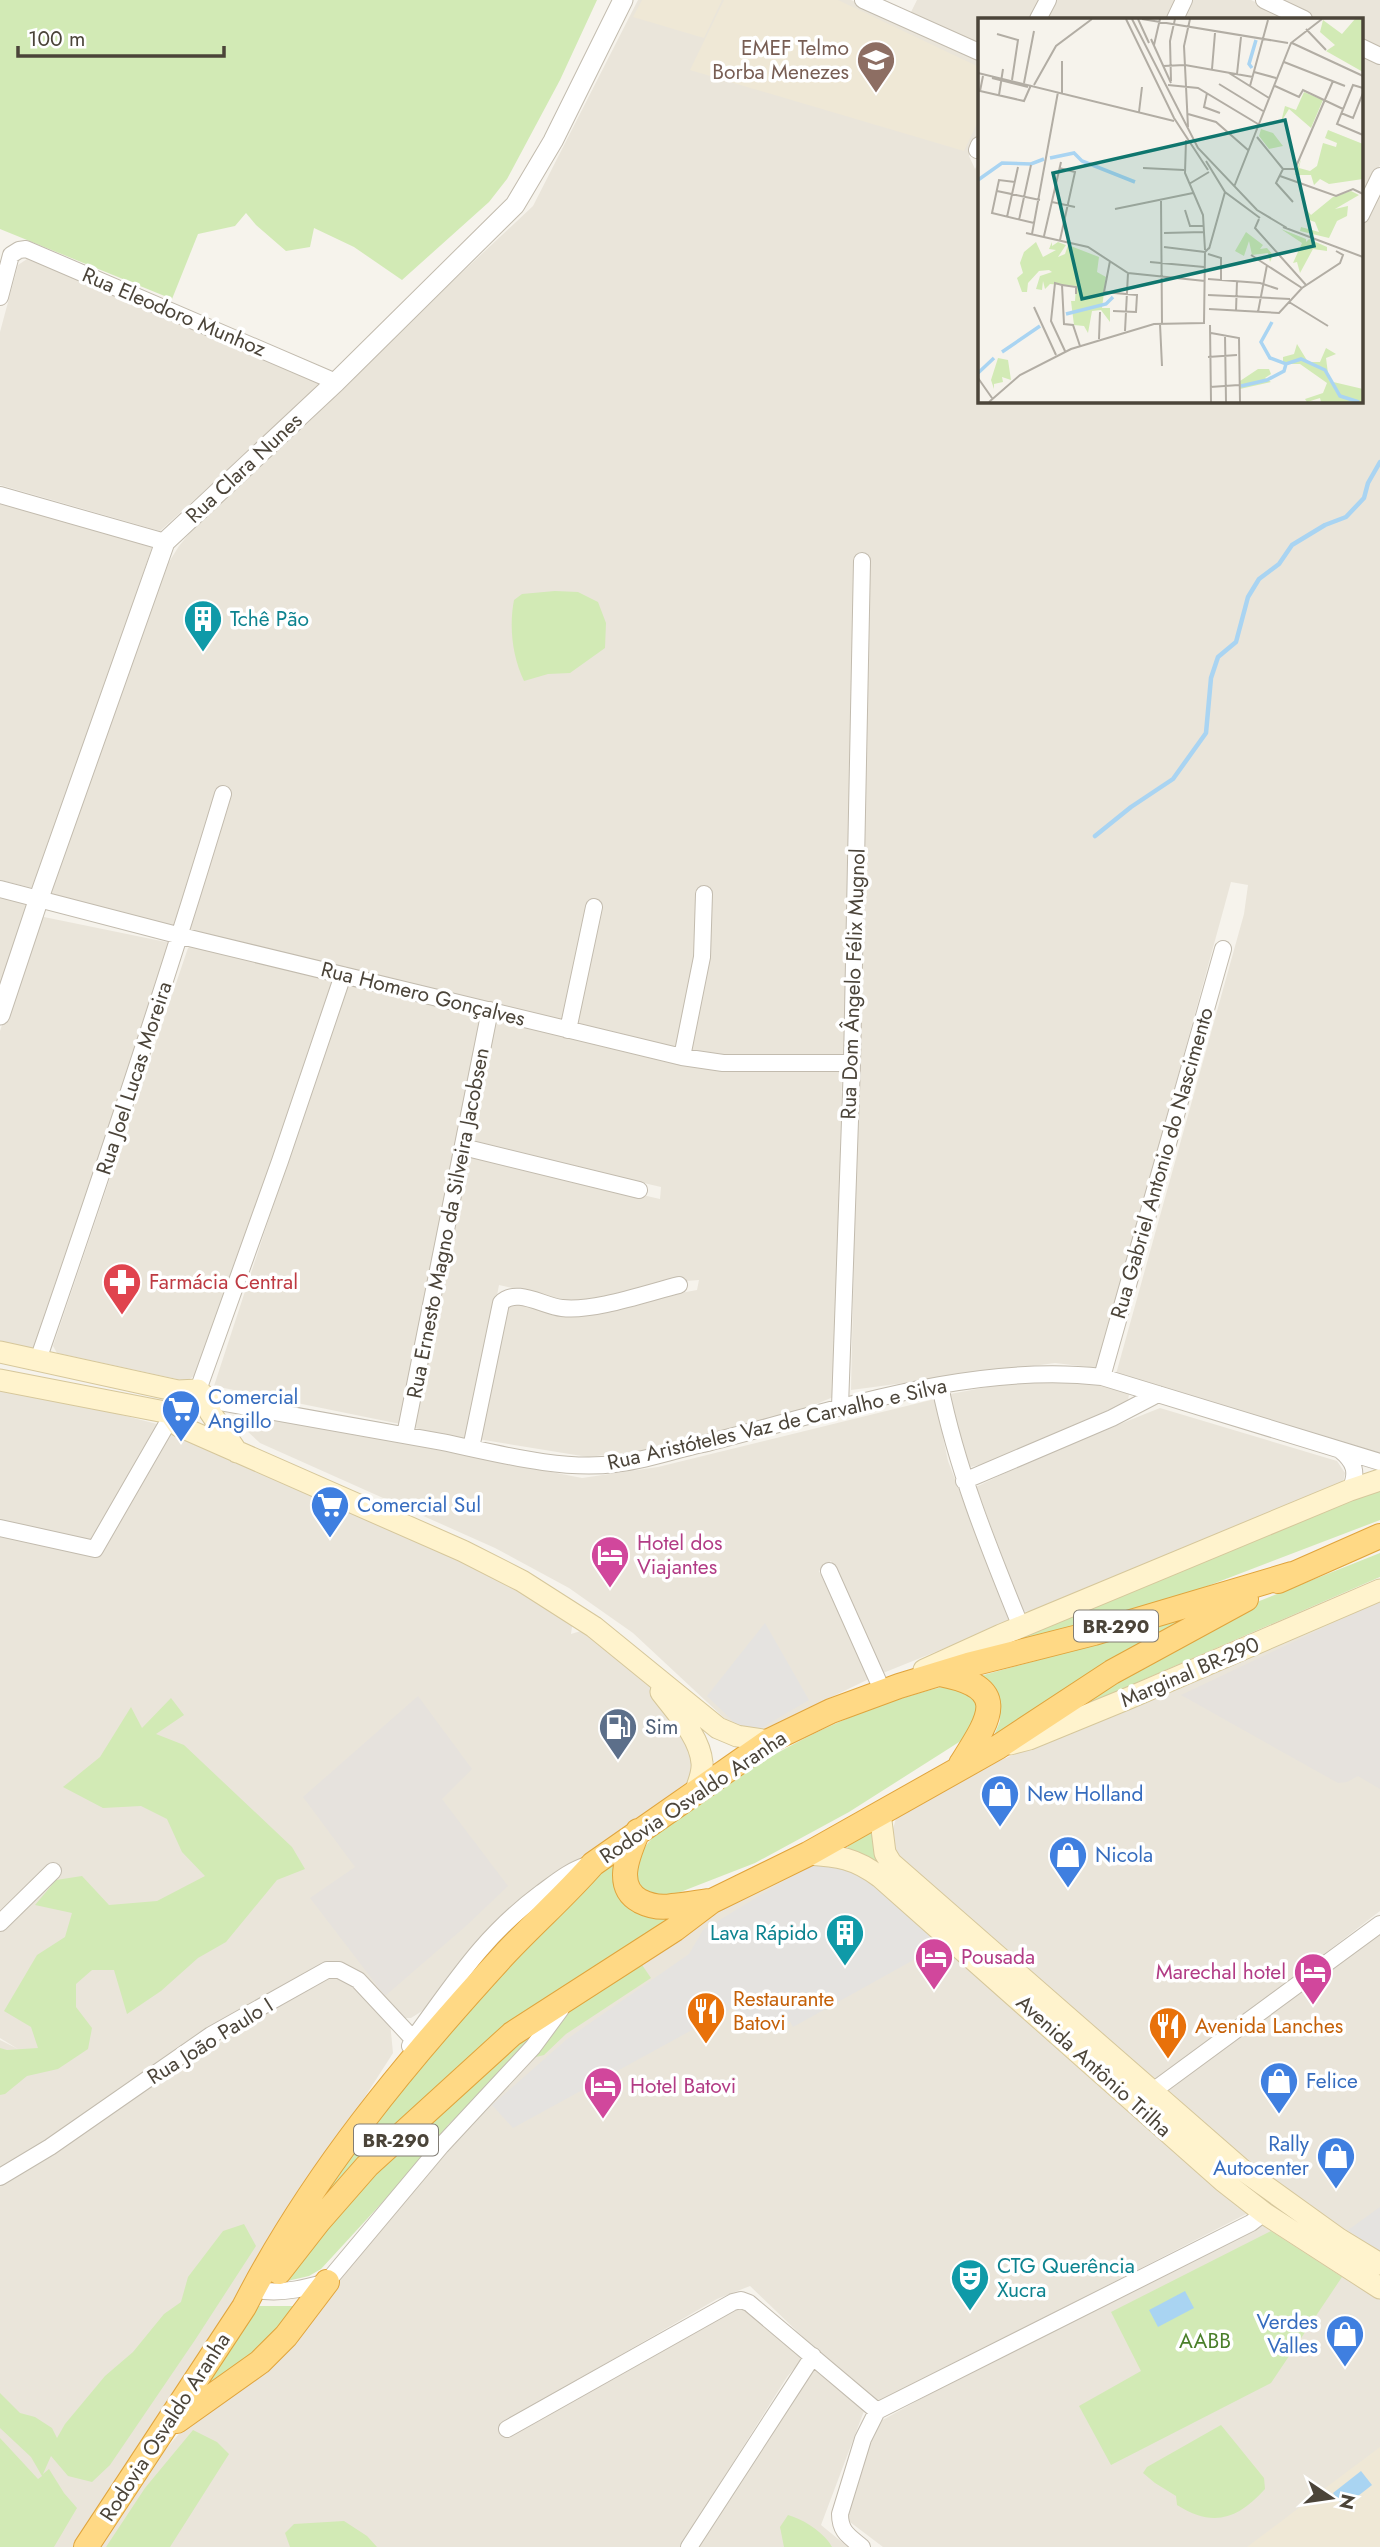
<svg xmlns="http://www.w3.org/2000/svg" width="1380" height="2547" viewBox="0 0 1380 2547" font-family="Jost,sans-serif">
  <rect width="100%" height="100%" fill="#f6f3ec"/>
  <path fill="#eae5da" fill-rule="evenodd" d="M638 0H851L979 59V134L969 156 975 169 979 161V401H1361V229L1377 195 1380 197V1453L1116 1374 1244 914 1248 885 1231 882 1098 1368 1055 1363 851 1390 858 1062 846 1054 728 1055 683 1049 48 896 159 578 179 546 193 529 298 426 533 206Z
    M917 0H1040L1031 19H979V45L910 14Z
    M1057 0H1179L1170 19H1047Z
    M1191 0H1251L1293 19H1182Z
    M1264 0H1380V56L1361 47V19H1304Z
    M1361 53 1380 63V165L1361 206Z
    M27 259 35 260 322 384 160 531 0 485V332L18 265Z
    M0 502 150 543 152 547 37 889 0 880Z
    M0 892 30 899 0 1002Z
    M39 916 171 943 36 1346 32 1349 0 1342V1031Z
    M192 945 328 979 332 983 333 987 196 1375 186 1381 57 1353 53 1346 188 948Z
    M346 983 485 1014 405 1425 214 1386Z
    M492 1018 694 1067 842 1071 836 1396 784 1417 655 1449 588 1457 478 1439 510 1303 568 1314 697 1290 699 1280 673 1282 601 1300 572 1302 499 1285 469 1441 411 1427 467 1155 660 1199 661 1187 467 1142Z
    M1030 1379 1104 1384 1129 1394 1128 1401 1083 1424 983 1464 966 1468 945 1395Z
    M0 1384 161 1425 574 1613 571 1634 594 1627 649 1672 700 1772 567 1875 441 1999 411 2018H396L390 2022 393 2053 77 2547H0V2040L18 2049 0 2038ZM253 2021 254 2022 70 2134 108 2107Z
    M935 1399 948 1461 1010 1622 883 1673 831 1561 819 1571 871 1678 755 1734 737 1730 633 1633 569 1588 495 1548 260 1443 246 1430 238 1406 364 1435 582 1478 658 1467Z
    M1160 1408 1337 1461 1345 1473 1343 1483 1039 1610 1023 1612 976 1487 1040 1456Z
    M1380 1595V1911L1158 2082 904 1864 893 1850 890 1840 898 1811 976 1771Z
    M808 1860 863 1870 1252 2211 882 2401 875 2400 803 2337 750 2286 717 2299 501 2424 506 2434 733 2304 748 2312 803 2358 787 2377 680 2547H96L156 2460 179 2434 325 2292 572 2002 690 1927Z
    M1380 1929V2257L1257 2170 1165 2087Z
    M1270 2222 1380 2295V2547H883L846 2519 872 2434 877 2423 948 2384Z
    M812 2368 864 2411 821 2525 848 2547H694Z"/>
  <path fill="#e6e2dd" d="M1380 1601V1789L1358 1776 1347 1782 1338 1783 1181 1695Z
    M418 1696 472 1769 442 1799 508 1886 466 1926 385 1996 310 1898 355 1867 303 1797Z"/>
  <path fill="#efe8d6" d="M642 0H722L704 38 633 17Z
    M724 0H838L979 67V119L964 151 690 70Z
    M1380 2447V2547H1247Z"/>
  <path fill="#d2eab5" d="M0 0H597L560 80 507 179 489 202 402 280 354 247 314 228 310 247 286 251 256 225 246 213 235 226 198 234 172 299 0 229Z
    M555 591 578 592 598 602 606 623 605 648 570 673 548 674 524 681C512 656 509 626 514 600L522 594Z
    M179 1410a11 11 0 1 1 22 0a11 11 0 1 1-22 0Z
    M1380 1487V1520L1158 1605 965 1657Z
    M1380 1553V1577L1138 1682 1086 1711 1051 1721 1252 1604Z
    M1204 1609 993 1738 1000 1721V1703L973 1678 1060 1654Z
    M942 1687 960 1689 981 1706 967 1737 849 1812 755 1863 665 1898 651 1896 633 1882C636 1873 637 1860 642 1852 655 1829 682 1815 703 1800 780 1747 850 1710 942 1687Z
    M171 1698 184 1715 156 1734 184 1745 292 1847 305 1869 277 1880 226 1942 198 1958 161 1991 127 2014 114 1970H92L76 1984V2007L92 2028 88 2049 58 2069 27 2076 5 2094 0 2095V2048L7 2050 38 2048 31 2027 4 2011 37 1955 65 1937 72 1913 35 1905 56 1880 82 1876 109 1905 157 1901 205 1876 182 1852 167 1819 141 1806 103 1808 63 1787 100 1757 131 1707 142 1728Z
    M872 1829 879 1867 847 1847Z
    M616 1859 617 1889 692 1909 537 2008 301 2222 324 2181 484 1985Z
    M640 1962 651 1978 566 2034 544 2055 532 2058 571 2010Z
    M549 2016 515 2060 449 2124 413 2169 321 2269 309 2276 283 2282 342 2204Z
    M244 2224 256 2246 195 2340 110 2465 92 2482 68 2476 51 2456 43 2474 49 2469 64 2493 77 2508 54 2547H0V2438L38 2479 42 2476 31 2457 0 2428V2393L20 2413 35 2417 52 2428 57 2438 65 2424 105 2376 133 2352 164 2314 181 2302 188 2277 223 2231Z
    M1271 2231 1342 2277 1271 2383 1111 2465 1079 2406 1141 2371 1111 2312Z
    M259 2306H304L284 2332 193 2401Z
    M1221 2425 1264 2478 1265 2489C1238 2519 1213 2528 1177 2505L1176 2496 1155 2483 1143 2473 1147 2467Z
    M193 2430 217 2442 229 2454 170 2547H106L145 2488Z
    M788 2515C803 2519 825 2533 832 2547H784L780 2527Z
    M344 2521 367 2536 377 2547H290L285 2533 294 2524Z"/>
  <path fill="#e5e3e0" d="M765 1623 809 1700 761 1728 753 1730 741 1729 707 1696Z
    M812 1864 849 1866 879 1886 944 1943 793 2027 789 2020 781 2025 777 2017 747 2033 734 2007 513 2128 492 2105 567 2039 689 1954 703 1930Z
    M1380 2207V2253L1348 2230Z"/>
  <path fill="#a9d4f2" d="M1185 2291 1194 2308 1158 2327 1149 2310Z
    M1361 2471 1372 2485 1344 2507 1333 2493Z"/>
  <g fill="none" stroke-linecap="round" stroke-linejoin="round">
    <path stroke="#a9d4f2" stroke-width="4.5" d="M1095 836 1131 807 1173 779 1206 733 1211 678 1218 657 1236 642 1248 597 1259 579 1279 564 1292 545 1325 525 1346 517 1364 498 1368 483 1380 462"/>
    <g stroke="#c2bbae" stroke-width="18">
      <path id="minor" d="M863 0 979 52
        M1264 0 1304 19
        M1038 19 1048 0
        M1175 19 1184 0
        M1361 47 1380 56
        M977 150 979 145
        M1361 215 1380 176
        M0 297 11 255 19 250 26 249 336 382
        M0 495 165 542
        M0 889 181 936 682 1057 723 1063H852
        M568 1030 594 907
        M682 1057 702 957 704 894
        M463 1147 639 1190
        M38 1360C103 1172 166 984 223 794
        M1102 1377 1223 949
        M940 1386C957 1470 989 1548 1021 1627
        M198 1390 280 1161 343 975
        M208 1400C286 1414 364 1428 442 1442 496 1453 560 1471 615 1464 644 1461 674 1450 703 1444 831 1412 969 1362 1102 1377L1380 1462
        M840 1407 852 1063 862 561
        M405 1435 490 1010
        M471 1448 501 1303C516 1287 543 1306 562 1308 593 1312 647 1293 679 1285
        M1340 1450C1355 1462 1358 1473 1350 1490
        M964 1481 1112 1418 1158 1394
        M0 1528 95 1549 171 1417
        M829 1571 883 1692
        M0 1923 53 1871
        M410 2046 413 2039C455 1982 483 1936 541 1893 556 1882 570 1870 588 1865
        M1153 2091 1380 1924
        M0 2177 50 2147 211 2035 327 1970H339L358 1980 413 2039
        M264 2291C286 2293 305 2288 327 2282L441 2146 533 2047 561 2009
        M877 2411 1251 2223 1264 2213
        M507 2429 733 2302 741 2300 749 2303 877 2411
        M689 2547 813 2356
        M862 2547C849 2536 840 2532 840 2514L863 2439 877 2411"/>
    </g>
    <g stroke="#c2bbae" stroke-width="21">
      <path id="tertiary" d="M0 1015 40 895 165 542 336 382 515 205 553 141 623 0"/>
    </g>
    <g stroke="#d6c79b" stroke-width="23">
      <path id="secondary" d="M0 1352 178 1391 198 1390 208 1400 210 1412 237 1452
        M0 1380 170 1413
        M170 1413 179 1426 463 1551 522 1581 594 1627 718 1728 737 1736 769 1741
        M924 1670 1001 1635 1350 1490 1380 1480
        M661 1692C676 1712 700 1737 702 1763 703 1772 699 1781 696 1790
        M1010 1744 1029 1739 1129 1698 1380 1590
        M880 1813 885 1853 891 1863 1240 2168 1339 2239 1380 2264
        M808 1854C838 1856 855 1858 880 1877L1223 2181 1264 2213 1380 2288"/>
    </g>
    <g stroke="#e0a43c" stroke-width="26">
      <path id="trunk" d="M1278 1581 1380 1536
        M940 1674C1012 1688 990 1718 961 1764
        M638 1831C629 1853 613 1886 640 1901 650 1906 661 1908 672 1906 685 1905 698 1902 711 1901
        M279 2272 318 2222 367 2166 512 2034 675 1929 712 1901 808 1854 998 1747 1112 1672 1246 1599
        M177 2421 260 2362 286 2336 327 2282
        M86 2547 244 2307C311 2176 405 2063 504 1955 533 1924 565 1896 593 1864L769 1741 831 1711 899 1686 968 1665 1094 1633 1292 1574"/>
    </g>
    <use href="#minor" stroke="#fff" stroke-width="16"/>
    <use href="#tertiary" stroke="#fff" stroke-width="19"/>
    <use href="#secondary" stroke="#fff3cd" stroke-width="21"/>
    <use href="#trunk" stroke="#ffd985" stroke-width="24"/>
  </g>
  <defs>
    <g id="school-pin" transform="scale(2.0125)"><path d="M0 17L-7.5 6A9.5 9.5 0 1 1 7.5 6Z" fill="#8d6e63" stroke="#fff"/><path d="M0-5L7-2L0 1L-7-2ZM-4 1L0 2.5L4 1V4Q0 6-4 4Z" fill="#fff"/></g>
    <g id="building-pin" transform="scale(2.0125)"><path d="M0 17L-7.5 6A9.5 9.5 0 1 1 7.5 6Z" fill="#0f9aa8" stroke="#fff"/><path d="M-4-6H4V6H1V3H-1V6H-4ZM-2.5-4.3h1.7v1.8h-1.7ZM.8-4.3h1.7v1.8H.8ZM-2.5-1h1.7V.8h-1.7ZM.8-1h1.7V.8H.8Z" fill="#fff"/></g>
    <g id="pharmacy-pin" transform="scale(2.0125)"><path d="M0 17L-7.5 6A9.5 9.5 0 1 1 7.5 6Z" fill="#e0444e" stroke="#fff"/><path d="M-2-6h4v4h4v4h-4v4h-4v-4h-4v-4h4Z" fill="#fff"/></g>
    <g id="supermarket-pin" transform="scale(2.0125)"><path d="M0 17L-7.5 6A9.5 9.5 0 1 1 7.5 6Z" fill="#3f7fe0" stroke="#fff"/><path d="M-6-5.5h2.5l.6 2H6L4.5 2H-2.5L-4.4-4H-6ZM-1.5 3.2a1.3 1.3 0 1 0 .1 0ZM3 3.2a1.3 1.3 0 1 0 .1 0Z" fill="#fff"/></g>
    <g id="hotel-pin" transform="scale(2.0125)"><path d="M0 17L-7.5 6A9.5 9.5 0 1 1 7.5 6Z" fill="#d1479c" stroke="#fff"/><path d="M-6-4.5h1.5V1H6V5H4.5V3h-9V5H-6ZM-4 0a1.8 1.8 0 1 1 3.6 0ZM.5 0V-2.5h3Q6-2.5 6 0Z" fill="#fff"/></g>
    <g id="fuel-pin" transform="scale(2.0125)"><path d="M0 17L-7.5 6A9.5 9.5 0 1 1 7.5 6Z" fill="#5c6f8a" stroke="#fff"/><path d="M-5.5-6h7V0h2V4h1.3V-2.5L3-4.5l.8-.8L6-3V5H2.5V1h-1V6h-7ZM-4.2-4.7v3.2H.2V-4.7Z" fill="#fff"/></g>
    <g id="shop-pin" transform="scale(2.0125)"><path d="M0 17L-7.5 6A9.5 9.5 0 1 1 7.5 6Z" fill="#3f7fe0" stroke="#fff"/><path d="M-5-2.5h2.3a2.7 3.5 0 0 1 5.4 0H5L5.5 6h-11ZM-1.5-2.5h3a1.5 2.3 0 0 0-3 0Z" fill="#fff"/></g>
    <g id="restaurant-pin" transform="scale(2.0125)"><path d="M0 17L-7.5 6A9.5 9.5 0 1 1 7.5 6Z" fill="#e8710a" stroke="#fff"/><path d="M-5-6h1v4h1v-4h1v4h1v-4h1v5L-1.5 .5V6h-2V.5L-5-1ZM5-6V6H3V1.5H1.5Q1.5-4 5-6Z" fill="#fff"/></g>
    <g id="theatre-pin" transform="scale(2.0125)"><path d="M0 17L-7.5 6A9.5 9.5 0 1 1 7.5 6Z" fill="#0f9aa8" stroke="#fff"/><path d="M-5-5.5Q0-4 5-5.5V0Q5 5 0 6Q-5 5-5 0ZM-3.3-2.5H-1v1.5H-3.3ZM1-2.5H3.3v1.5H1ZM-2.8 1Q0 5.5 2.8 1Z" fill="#fff"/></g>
  </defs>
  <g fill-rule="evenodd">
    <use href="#school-pin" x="876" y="60"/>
    <use href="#building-pin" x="203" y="619"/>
    <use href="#pharmacy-pin" x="122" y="1282"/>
    <use href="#supermarket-pin" x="181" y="1409"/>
    <use href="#supermarket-pin" x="330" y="1505"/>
    <use href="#hotel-pin" x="610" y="1555"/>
    <use href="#fuel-pin" x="618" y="1727"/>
    <use href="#shop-pin" x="1000" y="1794"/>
    <use href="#shop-pin" x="1068" y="1855"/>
    <use href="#building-pin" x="845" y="1933"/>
    <use href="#hotel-pin" x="934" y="1957"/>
    <use href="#hotel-pin" x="1313" y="1972"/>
    <use href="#restaurant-pin" x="706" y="2011"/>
    <use href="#restaurant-pin" x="1168" y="2026"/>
    <use href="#shop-pin" x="1279" y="2081"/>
    <use href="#hotel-pin" x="603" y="2086"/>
    <use href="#shop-pin" x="1336" y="2156"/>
    <use href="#theatre-pin" x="970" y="2278"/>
    <use href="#shop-pin" x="1345" y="2334"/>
  </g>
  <g text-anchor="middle" stroke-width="7" stroke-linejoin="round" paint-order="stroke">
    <g fill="#fff" stroke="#817c74" stroke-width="2">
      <rect x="1074" y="1610.5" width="84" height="31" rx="5"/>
      <rect x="354" y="2124.5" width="84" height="31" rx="5"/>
    </g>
    <g font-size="19" font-weight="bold" fill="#4b4439">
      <text x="1116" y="1633">BR-290</text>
      <text x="396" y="2147">BR-290</text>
    </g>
    <g font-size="21" fill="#785e54" stroke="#fff" text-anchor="end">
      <text x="849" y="55">EMEF Telmo<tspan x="849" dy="24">Borba Menezes</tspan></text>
    </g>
    <g font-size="21" fill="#4b4439" stroke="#fff">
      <text transform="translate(174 312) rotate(23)" y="7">Rua Eleodoro Munhoz</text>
      <text transform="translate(244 468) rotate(-43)" y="7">Rua Clara Nunes</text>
      <text transform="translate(853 984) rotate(-88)" y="7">Rua Dom Ângelo Félix Mugnol</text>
      <text transform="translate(423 994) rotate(14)" y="7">Rua Homero Gonçalves</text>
      <text transform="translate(134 1078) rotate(-72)" y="7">Rua Joel Lucas Moreira</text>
      <text transform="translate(1162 1163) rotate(-74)" y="7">Rua Gabriel Antonio do Nascimento</text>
      <text transform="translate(448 1223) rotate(-79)" y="7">Rua Ernesto Magno da Silveira Jacobsen</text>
      <text transform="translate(777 1424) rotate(-13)" y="7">Rua Aristóteles Vaz de Carvalho e Silva</text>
      <text transform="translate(1190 1672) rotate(-23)" y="7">Marginal BR-290</text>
      <text transform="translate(693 1797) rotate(-34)" y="7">Rodovia Osvaldo Aranha</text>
      <text transform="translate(210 2041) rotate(-32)" y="7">Rua João Paulo I</text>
      <text transform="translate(1094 2066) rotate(42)" y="7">Avenida Antônio Trilha</text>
      <text transform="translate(165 2427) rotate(-57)" y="7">Rodovia Osvaldo Aranha</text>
    </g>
    <g font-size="21" fill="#0d838f" stroke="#fff" text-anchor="start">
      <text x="230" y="626">Tchê Pão</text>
      <text x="818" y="1940" text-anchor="end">Lava Rápido</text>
      <text x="997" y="2273">CTG Querência<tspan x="997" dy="24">Xucra</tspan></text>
    </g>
    <g font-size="21" fill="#be3a42" stroke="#fff" text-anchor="start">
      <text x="149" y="1289">Farmácia Central</text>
    </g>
    <g font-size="21" fill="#366cbe" stroke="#fff" text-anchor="start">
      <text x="208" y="1404">Comercial<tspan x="208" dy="24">Angillo</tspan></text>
      <text x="357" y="1512">Comercial Sul</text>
      <text x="1027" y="1801">New Holland</text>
      <text x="1095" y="1862">Nicola</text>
      <text x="1306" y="2088">Felice</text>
      <text x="1309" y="2151" text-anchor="end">Rally<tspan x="1309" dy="24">Autocenter</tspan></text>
      <text x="1318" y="2329" text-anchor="end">Verdes<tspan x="1318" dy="24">Valles</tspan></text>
    </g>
    <g font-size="21" fill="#b23c85" stroke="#fff" text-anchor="start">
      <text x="637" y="1550">Hotel dos<tspan x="637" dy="24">Viajantes</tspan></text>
      <text x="961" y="1964">Pousada</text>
      <text x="1286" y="1979" text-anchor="end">Marechal hotel</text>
      <text x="630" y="2093">Hotel Batovi</text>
    </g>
    <g font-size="21" fill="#4e5e75" stroke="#fff" text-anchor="start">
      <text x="645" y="1734">Sim</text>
    </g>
    <g font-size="21" fill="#c56008" stroke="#fff" text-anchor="start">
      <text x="733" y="2006">Restaurante<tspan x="733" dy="24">Batovi</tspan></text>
      <text x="1195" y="2033">Avenida Lanches</text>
    </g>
    <g font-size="21" fill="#4a7f2a" stroke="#fff">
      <text x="1205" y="2348">AABB</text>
    </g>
  </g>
  <g transform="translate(978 18)">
    <rect width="385" height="385" fill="#f6f3ec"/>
    <path d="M377 1H385V54L348 33 357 27 342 14 345 2 364 16ZM326 74 345 82 333 110 311 91 303 104 307 88 318 92ZM283 111 295 115 305 128 291 131 281 118ZM350 112 385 126V161L351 166 342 161 336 167 333 157H317L323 141 321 150 332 153 339 148 345 125 358 129 359 125 347 120ZM373 173 381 177 357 191 370 188 369 198 359 203 351 220 322 213 323 209 341 214 337 204 328 201 329 192 333 197 355 179ZM303 211 328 221V224L331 221 349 229V233L335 231 322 255 319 244 315 245 324 225ZM268 214 285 227 282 231 289 230 295 237 292 244 290 235 274 237 271 223 266 238 257 233ZM58 224 65 239 78 232 71 231 74 224V228L80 224 88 227 80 239 87 236 90 227 121 239 119 254 128 259 124 290H132V304L123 292 114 293 110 315 106 308 96 307 93 283H97L98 268 72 266 67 271 65 263 64 272 58 271 62 258 74 254 71 252 61 253 50 265 49 274H44L39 260 45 255 42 245 46 234ZM319 326 330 344H342L348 330 358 336 348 340 351 363 385 371V384H343L342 380 329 384 327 381 345 375 349 365 322 346H305V339L316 336ZM20 340 30 342 33 362 24 359 25 364 16 366V371L13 362ZM280 351H291L293 356 287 360 293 364 262 371V363Z" fill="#d2eab5"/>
    <path fill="none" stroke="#a9d4f2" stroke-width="3.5" d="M274 50 271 46 278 22M72 140 96 135 104 143 157 164M0 162 24 145 53 146 66 141M88 296 128 286 135 279M294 304 283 324 292 340 308 346 323 341 347 352 362 378 381 384M24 334 62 308M0 355 16 340M263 368 289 362 306 353 308 346"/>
    <path fill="none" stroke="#b2ada4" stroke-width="2" d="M148 1 196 100 230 152M154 1 220 130 279 192 309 210M160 1 171 25M164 1 310 25M328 11 348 32M19 16 40 22 34 62M173 21 193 65M314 25 385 58M176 27 182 1M306 44 367 68M185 48 207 47 275 59M234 51 237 15M276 54 298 60M0 55 196 103M251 55 291 80M259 56 263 19M5 58 2 73 46 83 53 67M14 60 50 69M193 63 192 23 197 1M46 65 56 13M241 66 285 93M56 67 78 28 114 1M190 67 220 70 280 106M272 68 290 2M297 68 321 79 325 72 365 91M385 70 375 67 359 106 385 117M84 75V43M229 75 226 89 242 95M21 77 25 51M161 94 164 69M363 95 375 100 385 75M210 96 238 104 270 132M210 109 206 28 212 1M279 119 305 151M208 122 207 155 225 197 227 232M228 143 247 174 282 200M81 150 97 154 82 222M165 150 206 152M305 151H317L355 63M305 151 298 165 315 184M302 158 358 178 375 171 385 176M37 164 21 162 14 195 56 205M211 166 231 154M256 169 313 25 344 1M19 173 62 182M183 181 184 305M74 184 97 189M137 191 215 175M207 192 212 208H226M29 199 40 149M281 201 277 210 328 267M41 202 53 147M305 209 385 239M48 215 110 229 150 255 227 263M186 215 226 214M54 216 80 74M66 218 83 144M186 229 227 234M231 231 247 174M230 236 243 240V262M273 237 324 270M132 243 126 274 159 277 158 294 135 293M172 244 226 249M230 261 282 265 300 271M84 267 98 269V276M230 277 312 281M311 284 350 308M56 289 78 337M231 291 301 295 324 270 362 245 365 237 358 233M258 293 259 263M280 294 289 247M182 306 184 348M232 307 233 384M147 313 150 255M233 315 261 320 262 384M247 317 248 384M121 321 122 294M87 333 73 303 77 265 84 267 86 306 95 307 102 328M230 339 259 337M0 360 14 380M232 369 261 367M11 384 42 357 93 331 176 306 226 305 227 234 232 229"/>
    <path fill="#0f766e" fill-opacity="0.15" stroke="#0f766e" stroke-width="3.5" d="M307 102 336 228 104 281 75 155Z"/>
    <rect width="385" height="385" fill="none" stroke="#4b4439" stroke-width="3.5"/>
  </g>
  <g transform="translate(1331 2498) rotate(103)" stroke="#ffffff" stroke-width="5" paint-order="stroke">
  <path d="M0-5L12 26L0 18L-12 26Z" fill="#4b4439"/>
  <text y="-10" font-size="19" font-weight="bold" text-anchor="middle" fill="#4b4439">N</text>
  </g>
  <path d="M18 46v10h206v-10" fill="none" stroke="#4b4439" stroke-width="3.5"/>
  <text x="28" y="46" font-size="21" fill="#4b4439" stroke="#ffffff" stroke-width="5" paint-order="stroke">100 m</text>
</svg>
